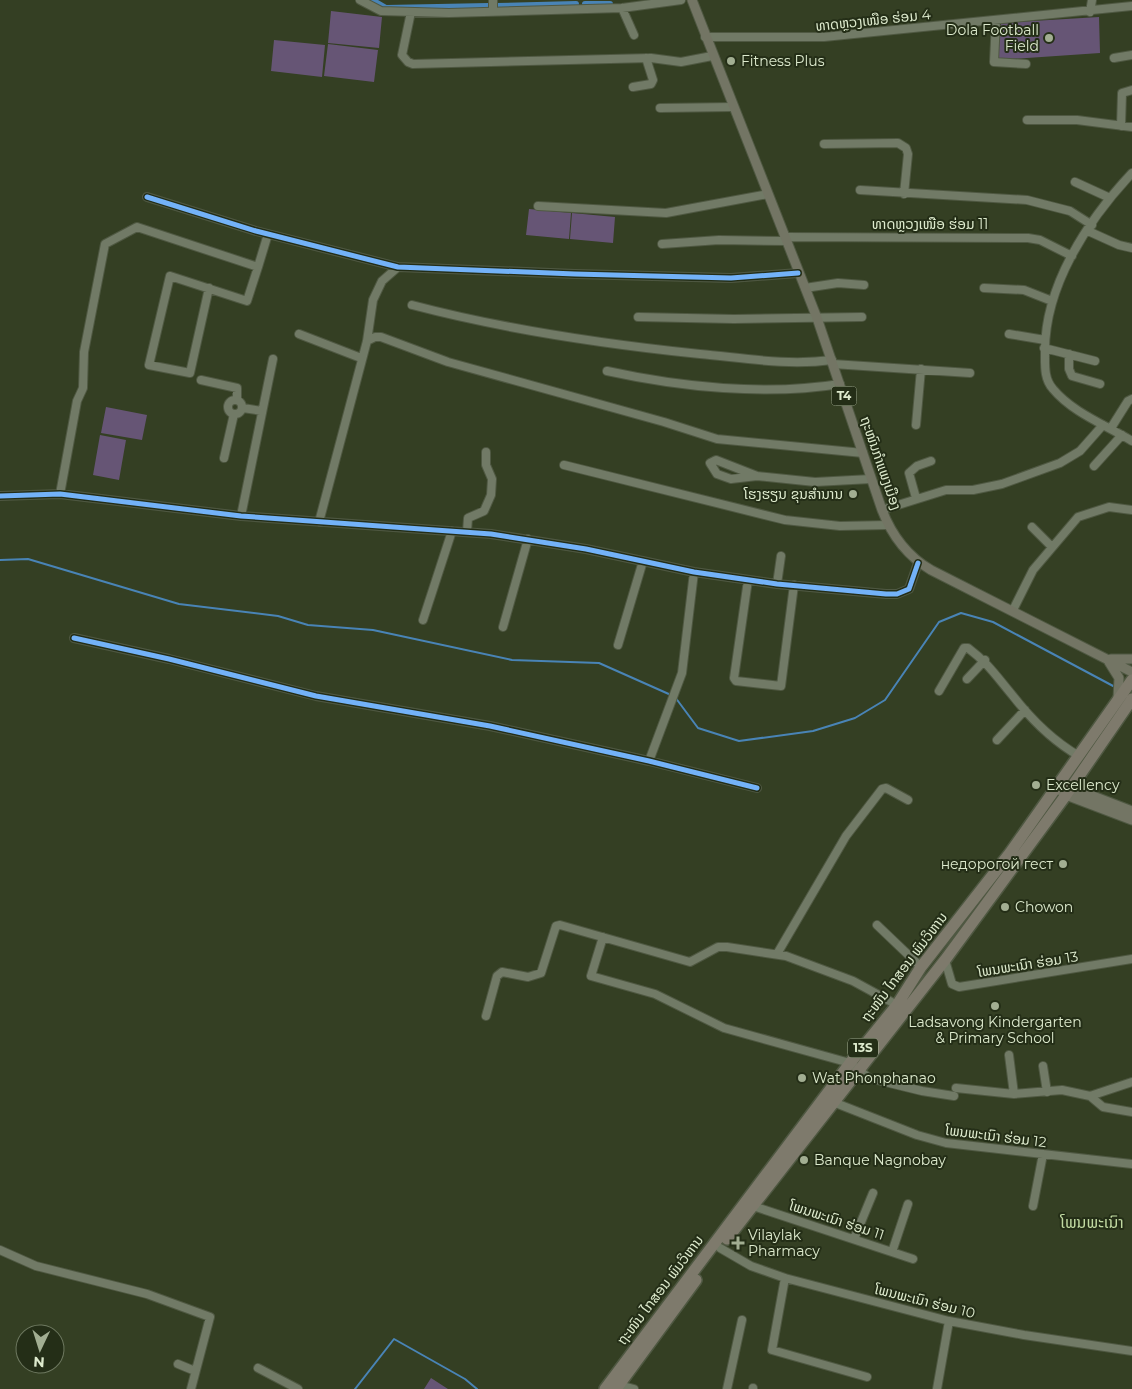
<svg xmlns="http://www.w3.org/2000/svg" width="1132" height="1389" viewBox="0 0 1132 1389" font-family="Montserrat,'Noto Sans Lao',sans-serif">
  <rect width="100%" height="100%" fill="#343f23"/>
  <path fill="#665575" d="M331 11 382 17 379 48 328 43Z
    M1099 17 1100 53 997 60 1001 23Z
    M274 40 325 45 322 77 271 71Z
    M328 44 378 50 374 82 324 76Z
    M529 209 571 213 569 239 526 235Z
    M572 213 615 217 613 243 570 239Z
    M106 407 147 415 142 440 101 433Z
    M100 435 126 440 119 480 93 475Z
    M431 1378 448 1389H424Z"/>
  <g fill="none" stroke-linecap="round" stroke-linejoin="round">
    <path stroke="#4984b6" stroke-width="2" d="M0 560 28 559 179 604 278 616 308 625 373 630 512 660 599 663 671 695
      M675 697 698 728 739 741 813 731 855 718 885 700 939 622 961 613 993 622 1115 687
      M355 1389 394 1339 465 1379 477 1389"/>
    <path stroke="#4984b6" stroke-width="6" d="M372 0 386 8 489 6
      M585 4H610
      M496 6 576 4"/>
    <g stroke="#4f5842" stroke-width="10">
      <path id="minor" d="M360 0 381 11 449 13 622 8 681 0
        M622 8 634 35
        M493 11V0
        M411 12 402 55 408 62 413 64 651 58 681 62 712 56
        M1090 12 1092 0
        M996 20 994 62 1026 64
        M705 37H824L1132 6
        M1114 58 1132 55
        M633 87 651 84 653 80 646 58
        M660 108 733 107
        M1027 120H1077L1132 127
        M1121 126 1122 93 1132 90
        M824 144 898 143 906 148 908 154 904 194
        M1132 173C1088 220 1044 286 1045 353 1045 366 1044 379 1053 389 1073 413 1106 425 1132 441
        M1075 182 1110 198
        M860 190 1027 200 1070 211 1092 225
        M147 197 256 231 398 267 575 274 731 278 798 273
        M538 206 666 213 768 194
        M1088 231 1119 245 1132 248
        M785 237 1028 238 1040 240 1072 256
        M662 244 719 240 786 241
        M209 288 190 373 149 365 170 276 247 301 258 267
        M805 288 838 283 864 285
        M984 288 1024 290 1052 301
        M412 305C507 330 603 344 700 354 744 358 787 366 832 360
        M638 317 734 319 862 317
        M299 334 361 358
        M1009 334 1045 340
        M367 341 375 337H381L448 362 664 422 717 439 863 453
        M1044 348 1095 361
        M1069 354V369L1072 376 1100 384
        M833 364 970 373
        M607 371C680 387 766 396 840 384
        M201 380 237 388V400
        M228 407a7 7 0 1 1 14 0a7 7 0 1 1-14 0Z
        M243 408 262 411
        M916 425 921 369
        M1111 428 1128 401 1132 399
        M224 458 234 414
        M564 465 785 520 840 526 888 525
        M1094 466 1122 435
        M757 476 716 460 710 463 717 474 731 479 757 476 815 482 871 479
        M60 494 77 401 83 388 84 352 105 244 137 227 258 267 268 234
        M0 496 60 494 241 516 491 534 586 549 694 572 777 584 886 594H897L909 589 918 563
        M916 498 909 473 917 466 931 461
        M882 510 946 490H973L1002 484 1060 463 1080 451 1103 425
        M241 516 273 359
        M319 522 367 341 373 300 382 281 398 267
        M1032 527 1051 546
        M467 532 468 518 484 511 491 495 492 479 486 465V452
        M748 580 734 678 736 681 781 686 794 585
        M777 584 781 556
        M1013 610 1033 570 1078 517 1109 507 1132 510
        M423 620 452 531
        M503 627 528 539
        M74 638 169 659 316 696 490 726 649 761 757 788
        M618 645 643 561
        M967 679 985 660
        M939 691 964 648H968C988 663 997 677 1013 696 1031 719 1053 741 1079 756
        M997 740 1025 710
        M649 761 682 673 694 572
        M877 925 921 967
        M603 937 591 976 655 994 724 1028 850 1063 869 1078 922 1091 954 1096
        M777 954 846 836 882 789 886 788 908 800
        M945 960 952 984 959 987 1132 959
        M486 1016 497 976 502 972 528 977 541 973 556 926 560 925 690 962 718 947H727L786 956 853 981 897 1005
        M1009 1055 1014 1094
        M1043 1066 1047 1092
        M956 1088 1014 1094 1062 1090 1090 1096 1103 1107 1132 1112
        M1090 1096 1132 1082
        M833 1102 917 1135 946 1143 1132 1164
        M753 1206 913 1259
        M1033 1206 1043 1154
        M854 1239 873 1193
        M720 1248 751 1266 785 1278 949 1321 1024 1335 1132 1351
        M0 1250 36 1266 147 1294 210 1317 191 1389
        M892 1252 908 1204
        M785 1278 772 1350 867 1377
        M178 1364 195 1371
        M258 1368 298 1389
        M619 1385 634 1389
        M727 1389 742 1320
        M753 1389V1388
        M937 1389 949 1321"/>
    </g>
    <g stroke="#4f5842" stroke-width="11">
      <path id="major" d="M692 0 817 318 882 510C892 536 907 556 931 570L1132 672
        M1111 659H1132
        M1109 662 1119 678 1118 698
        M1067 786 1132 811
        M1057 788 1066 795 1132 820"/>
    </g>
    <g stroke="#4f5842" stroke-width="14">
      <path id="highway" d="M727 1239 945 960 1066 795 1132 699
        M605 1389 850 1063 897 1005 921 967 1010 853 1132 680
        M616 1389 696 1280"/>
    </g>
    <use href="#minor" stroke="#717a66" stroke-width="8"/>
    <use href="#major" stroke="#737564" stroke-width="9"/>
    <use href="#highway" stroke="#7e7a6c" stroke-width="11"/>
    <g stroke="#242e17" stroke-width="8">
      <path id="cycleway" d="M147 197 256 231 398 267 575 274 731 278 798 273
        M0 496 60 494 241 516 491 534 586 549 694 572 777 584 886 594H897L909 589 918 563
        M74 638 169 659 316 696 490 726 649 761 757 788"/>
    </g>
    <use href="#cycleway" stroke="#73b2f8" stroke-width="5"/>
  </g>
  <g fill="#a2ae92" stroke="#242e17" stroke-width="2">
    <circle cx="1049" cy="38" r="5"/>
    <circle cx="731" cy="61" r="5"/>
    <circle cx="853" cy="494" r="5"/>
    <circle cx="1036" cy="785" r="5"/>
    <circle cx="1063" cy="864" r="5"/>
    <circle cx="1005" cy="907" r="5"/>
    <circle cx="995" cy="1006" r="5"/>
    <circle cx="802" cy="1078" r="5"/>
    <circle cx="804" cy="1160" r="5"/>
    <path d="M735.5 1235.5h5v5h5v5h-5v5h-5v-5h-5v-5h5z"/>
  </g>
  <g text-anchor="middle" stroke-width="4" stroke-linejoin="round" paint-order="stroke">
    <g fill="#242e17" stroke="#a6b296" stroke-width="1">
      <rect x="831.5" y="386.5" width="25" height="19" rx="4"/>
      <rect x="848" y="1038.5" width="30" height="19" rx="4"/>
    </g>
    <g font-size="12" font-weight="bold" fill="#ddeacd">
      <text x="844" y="400">T4</text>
      <text x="863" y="1052">13S</text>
    </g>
    <g font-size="14" fill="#ddeacd" stroke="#242e17">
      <text transform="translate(873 20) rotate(-6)" y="5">ທາດຫຼວງເໜືອ ຮ່ອມ 4</text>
      <text x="930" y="229">ທາດຫຼວງເໜືອ ຮ່ອມ 11</text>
      <text transform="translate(881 463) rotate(71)" y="5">ຖະໜົນກຳແພງເມືອງ</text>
      <text transform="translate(1028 964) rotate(-9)" y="5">ໂພນພະເນົາ ຮ່ອມ 13</text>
      <text transform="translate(904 967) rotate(-53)" y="5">ຖະໜົນ ໄກສອນ ພົມວິຫານ</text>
      <text transform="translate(996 1136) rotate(7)" y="5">ໂພນພະເນົາ ຮ່ອມ 12</text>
      <text transform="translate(837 1220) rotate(18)" y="5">ໂພນພະເນົາ ຮ່ອມ 11</text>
      <text transform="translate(660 1290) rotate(-53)" y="5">ຖະໜົນ ໄກສອນ ພົມວິຫານ</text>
      <text transform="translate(925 1301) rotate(14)" y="5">ໂພນພະເນົາ ຮ່ອມ 10</text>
    </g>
    <g font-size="14" fill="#ddeacd" stroke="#242e17" text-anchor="start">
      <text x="1039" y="35" text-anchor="end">Dola Football<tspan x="1039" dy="16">Field</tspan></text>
      <text x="741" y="66">Fitness Plus</text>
      <text x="843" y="499" text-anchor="end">ໂຮງຮຽນ ຂຸນສຳນານ</text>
      <text x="1046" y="790">Excellency</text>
      <text x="1053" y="869" text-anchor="end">недорогой гест</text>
      <text x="1015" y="912">Chowon</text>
      <text x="995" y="1027" text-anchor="middle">Ladsavong Kindergarten<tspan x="995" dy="16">&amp; Primary School</tspan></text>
      <text x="812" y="1083">Wat Phonphanao</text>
      <text x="814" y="1165">Banque Nagnobay</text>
      <text x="748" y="1240">Vilaylak<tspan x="748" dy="16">Pharmacy</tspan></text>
    </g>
    <g font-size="16" fill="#c0d9a1" stroke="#242e17">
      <text x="1092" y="1228">ໂພນພະເນົາ</text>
    </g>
  </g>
  <g transform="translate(40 1349) rotate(184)"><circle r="24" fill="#242e17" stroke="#6e7960"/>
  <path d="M0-4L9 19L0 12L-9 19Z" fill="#a2ae92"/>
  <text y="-8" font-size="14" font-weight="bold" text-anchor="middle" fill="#ddeacd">N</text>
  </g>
</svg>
